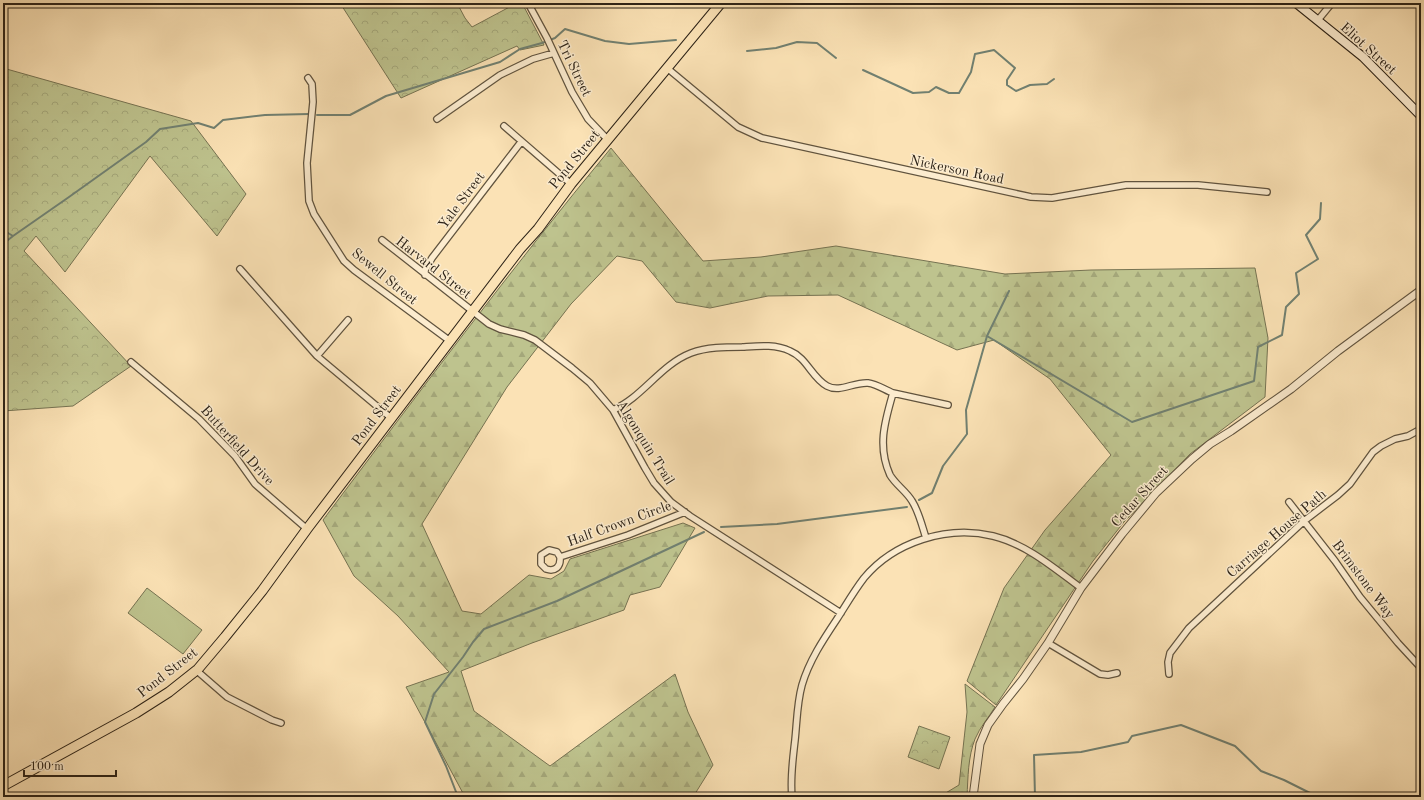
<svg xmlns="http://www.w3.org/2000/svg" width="1424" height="800" viewBox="0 0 1424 800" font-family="'Old Standard TT',serif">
  <defs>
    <pattern id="forest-firs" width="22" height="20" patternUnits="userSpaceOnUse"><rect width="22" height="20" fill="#bec38e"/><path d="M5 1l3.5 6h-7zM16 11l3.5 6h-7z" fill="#a4a77a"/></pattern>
    <pattern id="park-crowns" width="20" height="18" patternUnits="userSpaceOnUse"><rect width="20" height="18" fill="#bec38e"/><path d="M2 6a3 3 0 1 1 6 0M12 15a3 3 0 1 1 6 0" fill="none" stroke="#a4a77a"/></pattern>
  </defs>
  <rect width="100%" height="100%" fill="#fbe2b5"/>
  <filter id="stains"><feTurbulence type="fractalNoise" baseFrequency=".005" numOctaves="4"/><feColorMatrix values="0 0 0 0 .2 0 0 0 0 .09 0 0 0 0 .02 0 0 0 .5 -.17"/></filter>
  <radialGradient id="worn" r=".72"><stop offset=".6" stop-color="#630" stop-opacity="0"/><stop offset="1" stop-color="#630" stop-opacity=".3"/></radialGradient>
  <path fill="#bec38e" stroke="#767352" d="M147 588 202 630 183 654 128 613Z"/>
  <path fill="url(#forest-firs)" stroke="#767352" d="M611 148 703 261 761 257 836 246 1005 274 1091 270 1255 268 1268 338 1265 397 1190 454 1124 522 1093 561 996 705 967 681 1004 588 1045 530 1111 455 1050 379 994 340 957 350 838 295 768 296 710 308 676 302 642 261 617 256 571 304 507 387 422 524 462 611 481 614 529 575 551 579 564 571 570 559 683 523 695 528 660 587 630 595 624 610 532 643 461 671 474 711 550 766 675 674 688 712 713 765 693 797H465L406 687 449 672 398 616 354 576 323 520C417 395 511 269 611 148Z
    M965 684 995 707C989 717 980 727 975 739 968 757 968 777 967 797H939L959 785 967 712Z"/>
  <path fill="url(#park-crowns)" stroke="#767352" d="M340 3H457L465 18 472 27 517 3H522L544 45 520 50 517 46 401 98Z
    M3 68 191 121 246 194 217 236 150 156 65 272 36 236 24 251 131 366 73 406 3 411Z
    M919 726 950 737 939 769 908 757Z"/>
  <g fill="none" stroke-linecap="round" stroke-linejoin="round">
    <path stroke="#718071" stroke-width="2" d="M747 51 776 48 797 42 817 43 836 58
      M863 70 913 93 929 92 936 87 949 93H959L971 72 975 54 994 50 1015 68 1007 80V85L1016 91 1030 85 1047 84 1054 79
      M317 115H350L386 96 500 62 520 49 542 43 555 38 565 29 605 41 629 44 676 40
      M3 230 13 236 69 197 146 142 160 129 198 123 214 128 223 120 265 115 309 114
      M3 244 13 236
      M987 336 1132 422 1254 381 1258 347 1282 335 1286 307 1299 294 1296 273 1318 259 1306 235 1320 219 1321 203
      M919 500 932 493 943 466 967 434 966 410 987 336 1009 291
      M721 527 777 524 907 507
      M458 797 446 766 425 722 434 694 463 657 473 642 484 629 557 601 704 532
      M1035 797 1034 755 1081 752 1128 742 1132 736 1181 725 1235 746 1261 771 1284 780 1318 797
      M1417 797 1421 796"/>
    <g stroke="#60533e" stroke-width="8">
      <path id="minor" d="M528 3 547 38 572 92 588 119 608 140
        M1318 20 1332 3
        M667 68 738 127 762 138 1031 197 1052 198 1126 185H1198L1267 192
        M308 78 312 84 313 102 307 163 309 201 314 214 344 261 354 270 450 341
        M437 119 500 75 533 59 554 53
        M504 126 571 184
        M382 240 489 324 500 329 524 335 535 340 572 368 590 383 613 410 645 468 654 483 671 502 690 516 841 613
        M240 269 317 356 391 418
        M425 275V270L432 258 521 142
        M317 356 348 320
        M131 362 199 419 235 456 255 484 307 529
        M613 410C643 397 660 365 691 353 707 347 725 347 742 347 758 346 775 344 790 351 807 358 812 378 827 386 840 393 853 382 868 383 877 384 885 390 893 393
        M1289 502 1335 561 1360 597 1398 643 1421 668
        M926 538C922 526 919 512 912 501 906 491 896 485 890 475 877 446 885 421 893 393L948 405
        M560 557C561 567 555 572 546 569L541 564V555L549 550 557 552 560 557 628 535 685 512
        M1048 643 1100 674 1108 675 1117 673
        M196 670 227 697 272 720 281 723
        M1169 674 1168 662 1170 653 1189 628 1304 521 1338 495 1350 484 1373 452 1381 446 1395 439 1408 436 1421 429
        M792 797C790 778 793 758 795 740 797 721 797 703 802 685 809 661 823 640 837 619 846 605 854 591 864 578 894 542 947 525 993 536 1026 544 1054 568 1081 588"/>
    </g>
    <g stroke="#60533e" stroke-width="9">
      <path id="tertiary" d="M973 797 980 744 988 725 1003 704 1023 679 1048 643 1081 588 1122 534 1156 493 1192 459 1210 444 1231 431 1291 389 1338 351 1421 290"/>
    </g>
    <g stroke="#2d2317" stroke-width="10">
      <path id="secondary" d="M1296 3 1363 57 1421 116"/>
    </g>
    <g stroke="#2d2317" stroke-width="11">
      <path id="primary" d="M3 786 136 713 169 692 198 669 225 637 262 591 307 529 520 249 538 229 571 184 721 3"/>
    </g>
    <use href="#minor" stroke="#fceccf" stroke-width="5.5"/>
    <use href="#tertiary" stroke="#fceccf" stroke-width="7"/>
    <use href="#secondary" stroke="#fceccf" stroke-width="8"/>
    <use href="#primary" stroke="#fbe2b5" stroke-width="9"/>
  </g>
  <g text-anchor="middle" stroke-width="3" stroke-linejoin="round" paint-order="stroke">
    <g font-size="14" fill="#2d2317" stroke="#fceccf">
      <text transform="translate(1369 48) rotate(42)" y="5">Eliot Street</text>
      <text transform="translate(575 68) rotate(64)" y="5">Tri Street</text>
      <text transform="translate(574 159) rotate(-51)" y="5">Pond Street</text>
      <text transform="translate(957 169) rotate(12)" y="5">Nickerson Road</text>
      <text transform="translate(461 200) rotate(-53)" y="5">Yale Street</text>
      <text transform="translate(434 267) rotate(38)" y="5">Harvard Street</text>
      <text transform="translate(385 276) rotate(39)" y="5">Sewell Street</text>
      <text transform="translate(376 415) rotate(-53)" y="5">Pond Street</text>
      <text transform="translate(646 442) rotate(58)" y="5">Algonquin Trail</text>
      <text transform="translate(238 445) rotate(48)" y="5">Butterfield Drive</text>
      <text transform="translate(1139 496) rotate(-48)" y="5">Cedar Street</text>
      <text transform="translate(619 523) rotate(-20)" y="5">Half Crown Circle</text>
      <text transform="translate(1276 533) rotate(-41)" y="5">Carriage House Path</text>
      <text transform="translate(1364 579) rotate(53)" y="5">Brimstone Way</text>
      <text transform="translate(167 672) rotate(-38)" y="5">Pond Street</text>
    </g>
  </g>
  <rect width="1424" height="800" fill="none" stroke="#fbe2b5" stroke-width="16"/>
  <rect x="4" y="4" width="1416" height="792" fill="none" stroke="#2d2317" stroke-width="2"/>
  <rect x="8" y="8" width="1408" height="784" fill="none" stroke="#2d2317"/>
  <path d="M24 770v6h92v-6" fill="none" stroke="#2d2317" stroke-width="2"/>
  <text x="30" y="770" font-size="12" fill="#2d2317" stroke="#fceccf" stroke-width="3" paint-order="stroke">100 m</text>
  <rect width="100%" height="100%" filter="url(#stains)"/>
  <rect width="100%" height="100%" fill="url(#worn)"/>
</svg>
